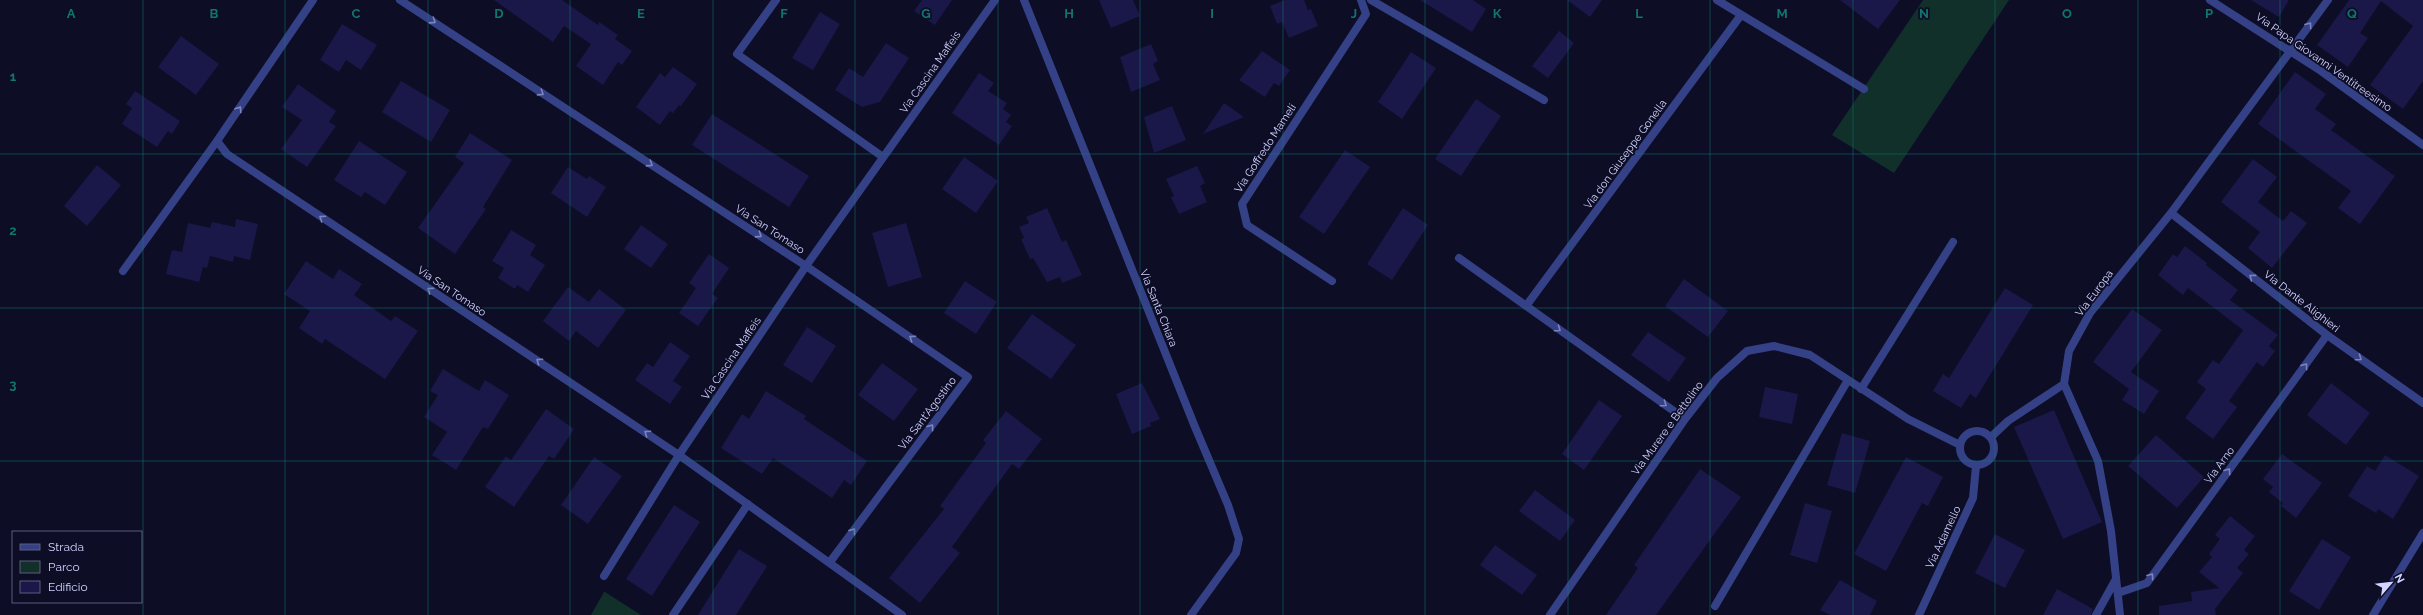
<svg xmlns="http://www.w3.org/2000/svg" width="2423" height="615" viewBox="0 0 2423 615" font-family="Raleway,sans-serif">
  <rect width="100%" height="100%" fill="#0d0d26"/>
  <path fill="#103029" d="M1923 0H2009L1894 173 1832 135Z
    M604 592H605L641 615H591Z"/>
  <path fill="#191848" d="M494 0H562L598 25 599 22 618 35 615 39 632 51 622 65 618 62 603 85 576 66 591 44 564 26 553 42Z
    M922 0H952L935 25 914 11Z
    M1099 0H1133L1140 16 1111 28Z
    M1285 0H1304L1308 10 1311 9 1318 26 1289 38 1282 22 1277 24 1270 6Z
    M1420 0H1473L1486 9 1472 32Z
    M1567 0H1602L1590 17Z
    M1840 0H1900L1878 29Z
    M2251 0H2289L2279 17Z
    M2349 0H2423V81L2403 109 2370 85 2413 26 2381 1 2360 33 2368 38 2348 67 2317 45Z
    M820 12 840 24 813 70 792 58Z
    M342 24 377 45 361 70 346 60 339 72 320 60Z
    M1559 31 1574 43 1548 78 1532 66Z
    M181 36 219 64 196 95 158 67Z
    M886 43 909 58 880 102 862 107 835 90 849 68 863 77Z
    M1151 44 1158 61 1153 64 1160 80 1131 92 1120 57Z
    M1262 51 1290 70 1279 86 1274 83 1265 97 1239 80Z
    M1411 52 1436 68 1402 119 1378 102Z
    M673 67 697 84 681 106 679 105 673 113 670 111 660 125 636 107 660 73 665 77Z
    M2295 72 2326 94 2315 109 2336 124 2331 130 2395 176 2360 224 2338 208 2351 191 2258 124Z
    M979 73 994 83 988 91 1007 103 1003 109 1011 115 1006 122 1012 126 999 145 952 113Z
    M401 81 450 110 431 142 382 112Z
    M298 84 336 111 329 122 336 126 307 167 281 149 302 120 282 107Z
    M135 91 180 121 172 134 168 131 157 147 122 124 132 108 126 104Z
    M1476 99 1501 116 1461 176 1435 159Z
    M1224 103 1244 117 1203 134Z
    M1172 106 1186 140 1154 153 1144 117Z
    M712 114 809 176 789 207 692 145Z
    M470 133 512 160 483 207 486 209 455 254 418 228 464 163 455 157Z
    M359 141 407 172 385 205 365 192 361 197 334 180Z
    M1345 150 1370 167 1324 234 1299 217Z
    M964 157 998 181 976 213 942 189Z
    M2253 159 2277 177 2258 202 2283 221 2291 211 2307 223 2272 268 2248 248 2260 232 2221 202Z
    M97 165 121 185 87 226 64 206Z
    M1197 166 1205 183 1200 186 1207 202 1179 214 1171 197 1174 196 1166 179Z
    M568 167 587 179 589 176 606 187 587 217 551 193Z
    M1047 208 1062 242 1066 240 1082 275 1062 283 1060 277 1047 282 1033 258 1030 259 1021 239 1024 238 1019 227 1029 223 1026 217Z
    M1403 208 1428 225 1392 280 1367 264Z
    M236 219 258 224 250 260 234 256 233 262 210 256 207 268 203 267 199 282 166 274 172 250 182 252 188 223 210 228 212 222 235 227Z
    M906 223 922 277 888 287 872 233Z
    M641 225 668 244 651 268 624 249Z
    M511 230 536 245 530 255 545 265 528 292 517 285 515 289 498 278 504 268 492 261Z
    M2185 246 2207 263 2206 265 2238 290 2230 300 2278 335 2269 346 2275 351 2263 367 2257 362 2229 401 2237 407 2213 439 2185 418 2206 389 2197 382 2213 360 2219 364 2243 330 2188 288 2183 295 2158 275 2173 254 2177 257Z
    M709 254 729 268 712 294 718 298 698 326 679 313 696 288 689 283Z
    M306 261 333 279 339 269 362 284 354 295 391 321 395 316 418 331 385 379 325 339 322 344 299 328 310 311 284 294Z
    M1684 279 1728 311 1708 337 1665 306Z
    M965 281 997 302 976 334 944 313Z
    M568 287 589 302 599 289 626 310 598 348 576 331 569 341 543 321Z
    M2005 288 2033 305 1976 398 1970 394 1961 408 1933 391 1943 374 1949 378Z
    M2132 309 2162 330 2131 372 2159 391 2144 414 2122 400 2129 389 2093 362Z
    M1032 314 1076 345 1051 379 1007 348Z
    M807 327 836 346 812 383 783 365Z
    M1648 332 1686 358 1669 382 1631 355Z
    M670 342 690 356 673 381 682 387 670 404 635 380 647 363 653 367Z
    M882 363 918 389 894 421 858 395Z
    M443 369 479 391 485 380 509 395 488 429 483 427 456 470 432 455 447 432 424 417 438 395 430 391Z
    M1142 383 1160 419 1150 423 1151 426 1132 434 1116 394Z
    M2331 383 2370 413 2346 445 2307 415Z
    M1765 387 1798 394 1792 424 1759 417Z
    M766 391 806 416 804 419 867 461 851 485 844 480 832 498 773 458 762 474 721 448 742 414 749 419Z
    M1599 400 1622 416 1584 470 1562 454Z
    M546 409 574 429 554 459 549 456 514 507 485 487 506 456 511 460Z
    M2054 410 2102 522 2063 539 2014 427Z
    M1006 411 1042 439 1019 469 1012 464 952 547 960 553 920 603 889 578 944 509 940 506 986 443 983 440Z
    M1842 433 1870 441 1855 493 1827 485Z
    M2156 435 2204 477 2177 508 2128 466Z
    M2282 454 2322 483 2296 518 2281 506 2283 503 2269 492 2273 487 2263 479Z
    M2385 455 2419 476 2393 519 2378 509 2376 513 2348 496 2367 466 2375 471Z
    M594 457 622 476 588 524 561 505Z
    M1906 457 1943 477 1928 506 1922 503 1886 571 1854 554Z
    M1700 469 1741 497 1656 615H1606L1638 568 1634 565Z
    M1535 490 1575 520 1560 541 1519 511Z
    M1805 503 1832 511 1817 563 1790 555Z
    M674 505 700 522 652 596 626 579Z
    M2230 516 2255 536 2244 550 2249 554 2237 568 2243 573 2215 609 2216 615H2159V606L2192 601 2191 592 2219 588 2199 572 2212 557 2209 554 2220 539 2215 535Z
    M1995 534 2025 550 2005 588 1975 573Z
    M2322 539 2351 557 2319 610 2289 591Z
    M1495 545 1537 575 1522 595 1480 565Z
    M739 549 767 566 736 615H698Z
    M1840 580 1877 601 1870 615H1830L1820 610Z
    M2057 589 2093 609 2091 615H2043Z"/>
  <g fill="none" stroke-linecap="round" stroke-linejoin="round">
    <path stroke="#354187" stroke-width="8" d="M400 0 806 266 968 377 830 562
      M776 0 737 54 883 157
      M1024 0 1195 427 1228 505 1239 539 1236 553 1191 615
      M1371 0 1544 100
      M1717 0 1864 89
      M217 141 227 154 679 455 902 615
      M2171 213 2327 335 2423 403
      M1459 258 1685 419
      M123 271 217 141 313 0
      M1332 281 1247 225 1242 204 1366 14 1361 0
      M1526 306 1741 15
      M1861 389 1953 242
      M1960 448a17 17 0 1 1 34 0a17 17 0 1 1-34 0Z
      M1991 437 2008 421 2064 384
      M604 576 679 455 806 266 995 0
      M2118 593 2147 583 2327 335
      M1715 606 1848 380
      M673 615 748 504
      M1550 615 1685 419 1717 378 1747 351 1774 346 1810 355 1908 419 1960 445
      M1919 615 1973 498 1976 466
      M2096 615 2116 579
      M2120 615 2111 531 2098 461 2064 384 2069 351 2090 313 2171 213 2328 0
      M2373 615 2423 533"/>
    <path stroke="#354187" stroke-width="8" d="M2210 0 2321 71 2423 145"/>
  </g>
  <defs><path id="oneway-chevron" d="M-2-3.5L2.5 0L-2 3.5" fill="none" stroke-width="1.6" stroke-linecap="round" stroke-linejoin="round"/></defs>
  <g stroke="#7c84bd">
    <use href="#oneway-chevron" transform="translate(433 21) rotate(33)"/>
    <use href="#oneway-chevron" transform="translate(2309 25) rotate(-54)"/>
    <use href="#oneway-chevron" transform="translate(541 93) rotate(33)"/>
    <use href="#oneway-chevron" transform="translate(239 109) rotate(-56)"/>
    <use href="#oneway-chevron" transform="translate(650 164) rotate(33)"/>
    <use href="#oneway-chevron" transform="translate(322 218) rotate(-146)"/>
    <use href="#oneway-chevron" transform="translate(759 235) rotate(33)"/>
    <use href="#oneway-chevron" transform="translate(2252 277) rotate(-143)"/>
    <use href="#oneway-chevron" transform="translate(430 290) rotate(-146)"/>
    <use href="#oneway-chevron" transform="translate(1558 329) rotate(35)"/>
    <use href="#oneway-chevron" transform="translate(912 338) rotate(-146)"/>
    <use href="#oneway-chevron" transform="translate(2359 358) rotate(35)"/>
    <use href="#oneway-chevron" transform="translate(539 361) rotate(-146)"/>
    <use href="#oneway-chevron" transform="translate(2305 366) rotate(-54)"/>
    <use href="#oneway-chevron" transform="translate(1664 404) rotate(35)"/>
    <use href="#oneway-chevron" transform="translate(931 427) rotate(-53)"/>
    <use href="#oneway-chevron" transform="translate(647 433) rotate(-146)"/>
    <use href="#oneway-chevron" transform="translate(2228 471) rotate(-54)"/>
    <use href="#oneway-chevron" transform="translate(853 531) rotate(-53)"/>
    <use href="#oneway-chevron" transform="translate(2151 576) rotate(-54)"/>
  </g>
  <path fill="none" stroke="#0f766e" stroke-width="1" stroke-opacity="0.55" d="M143 0V615M285 0V615M428 0V615M570 0V615M713 0V615M855 0V615M998 0V615M1140 0V615M1283 0V615M1425 0V615M1568 0V615M1710 0V615M1853 0V615M1995 0V615M2138 0V615M2280 0V615M0 154H2423M0 308H2423M0 461H2423"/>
  <g text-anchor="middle" stroke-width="3.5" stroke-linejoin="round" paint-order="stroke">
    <g font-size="11" fill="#d2d5ff" stroke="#0d0d26">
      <text transform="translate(2324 62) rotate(35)" y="4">Via Papa Giovanni Ventitreesimo</text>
      <text transform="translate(930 72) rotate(-55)" y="4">Via Cascina Maffeis</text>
      <text transform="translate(1265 148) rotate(-57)" y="4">Via Goffredo Mameli</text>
      <text transform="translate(1625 154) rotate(-54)" y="4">Via don Giuseppe Gonella</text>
      <text transform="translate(770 229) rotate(33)" y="4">Via San Tomaso</text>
      <text transform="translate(452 291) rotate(34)" y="4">Via San Tomaso</text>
      <text transform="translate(2094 293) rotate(-53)" y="4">Via Europa</text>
      <text transform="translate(2302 301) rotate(38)" y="4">Via Dante Alighieri</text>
      <text transform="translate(1159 308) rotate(68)" y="4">Via Santa Chiara</text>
      <text transform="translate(731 358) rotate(-56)" y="4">Via Cascina Maffeis</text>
      <text transform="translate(927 413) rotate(-53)" y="4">Via Sant'Agostino</text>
      <text transform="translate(1667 428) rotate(-54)" y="4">Via Murere e Bettolino</text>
      <text transform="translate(2219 465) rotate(-54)" y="4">Via Arno</text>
      <text transform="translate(1943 537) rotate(-65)" y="4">Via Adamello</text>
    </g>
  </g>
  <g font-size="13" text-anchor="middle" font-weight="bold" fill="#0f766e" stroke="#0d0d26" stroke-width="3.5" stroke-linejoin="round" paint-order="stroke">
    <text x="71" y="18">A</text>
    <text x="214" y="18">B</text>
    <text x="356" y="18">C</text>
    <text x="499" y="18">D</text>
    <text x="641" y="18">E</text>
    <text x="784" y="18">F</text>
    <text x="926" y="18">G</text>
    <text x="1069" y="18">H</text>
    <text x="1212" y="18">I</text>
    <text x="1354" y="18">J</text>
    <text x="1497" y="18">K</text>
    <text x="1639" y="18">L</text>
    <text x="1782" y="18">M</text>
    <text x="1924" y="18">N</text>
    <text x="2067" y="18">O</text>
    <text x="2209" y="18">P</text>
    <text x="2352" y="18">Q</text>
    <text x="13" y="81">1</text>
    <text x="13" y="235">2</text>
    <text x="13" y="389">3</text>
  </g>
  <rect x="12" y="531" width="130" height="72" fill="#0d0d26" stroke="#5c5d7d"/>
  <rect x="20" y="544" width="20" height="6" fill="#354187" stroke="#5c5d7d"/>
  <text x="48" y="551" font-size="12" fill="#d2d5ff">Strada</text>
  <rect x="20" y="561" width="20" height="12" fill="#103029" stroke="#5c5d7d"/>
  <text x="48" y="571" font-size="12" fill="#d2d5ff">Parco</text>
  <rect x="20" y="581" width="20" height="12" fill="#191848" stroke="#5c5d7d"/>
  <text x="48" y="591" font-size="12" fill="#d2d5ff">Edificio</text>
  <g transform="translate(2391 583) rotate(62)" stroke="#0d0d26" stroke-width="3" paint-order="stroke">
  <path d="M0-3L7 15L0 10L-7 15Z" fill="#d2d5ff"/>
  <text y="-6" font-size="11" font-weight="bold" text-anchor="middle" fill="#d2d5ff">N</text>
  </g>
</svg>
